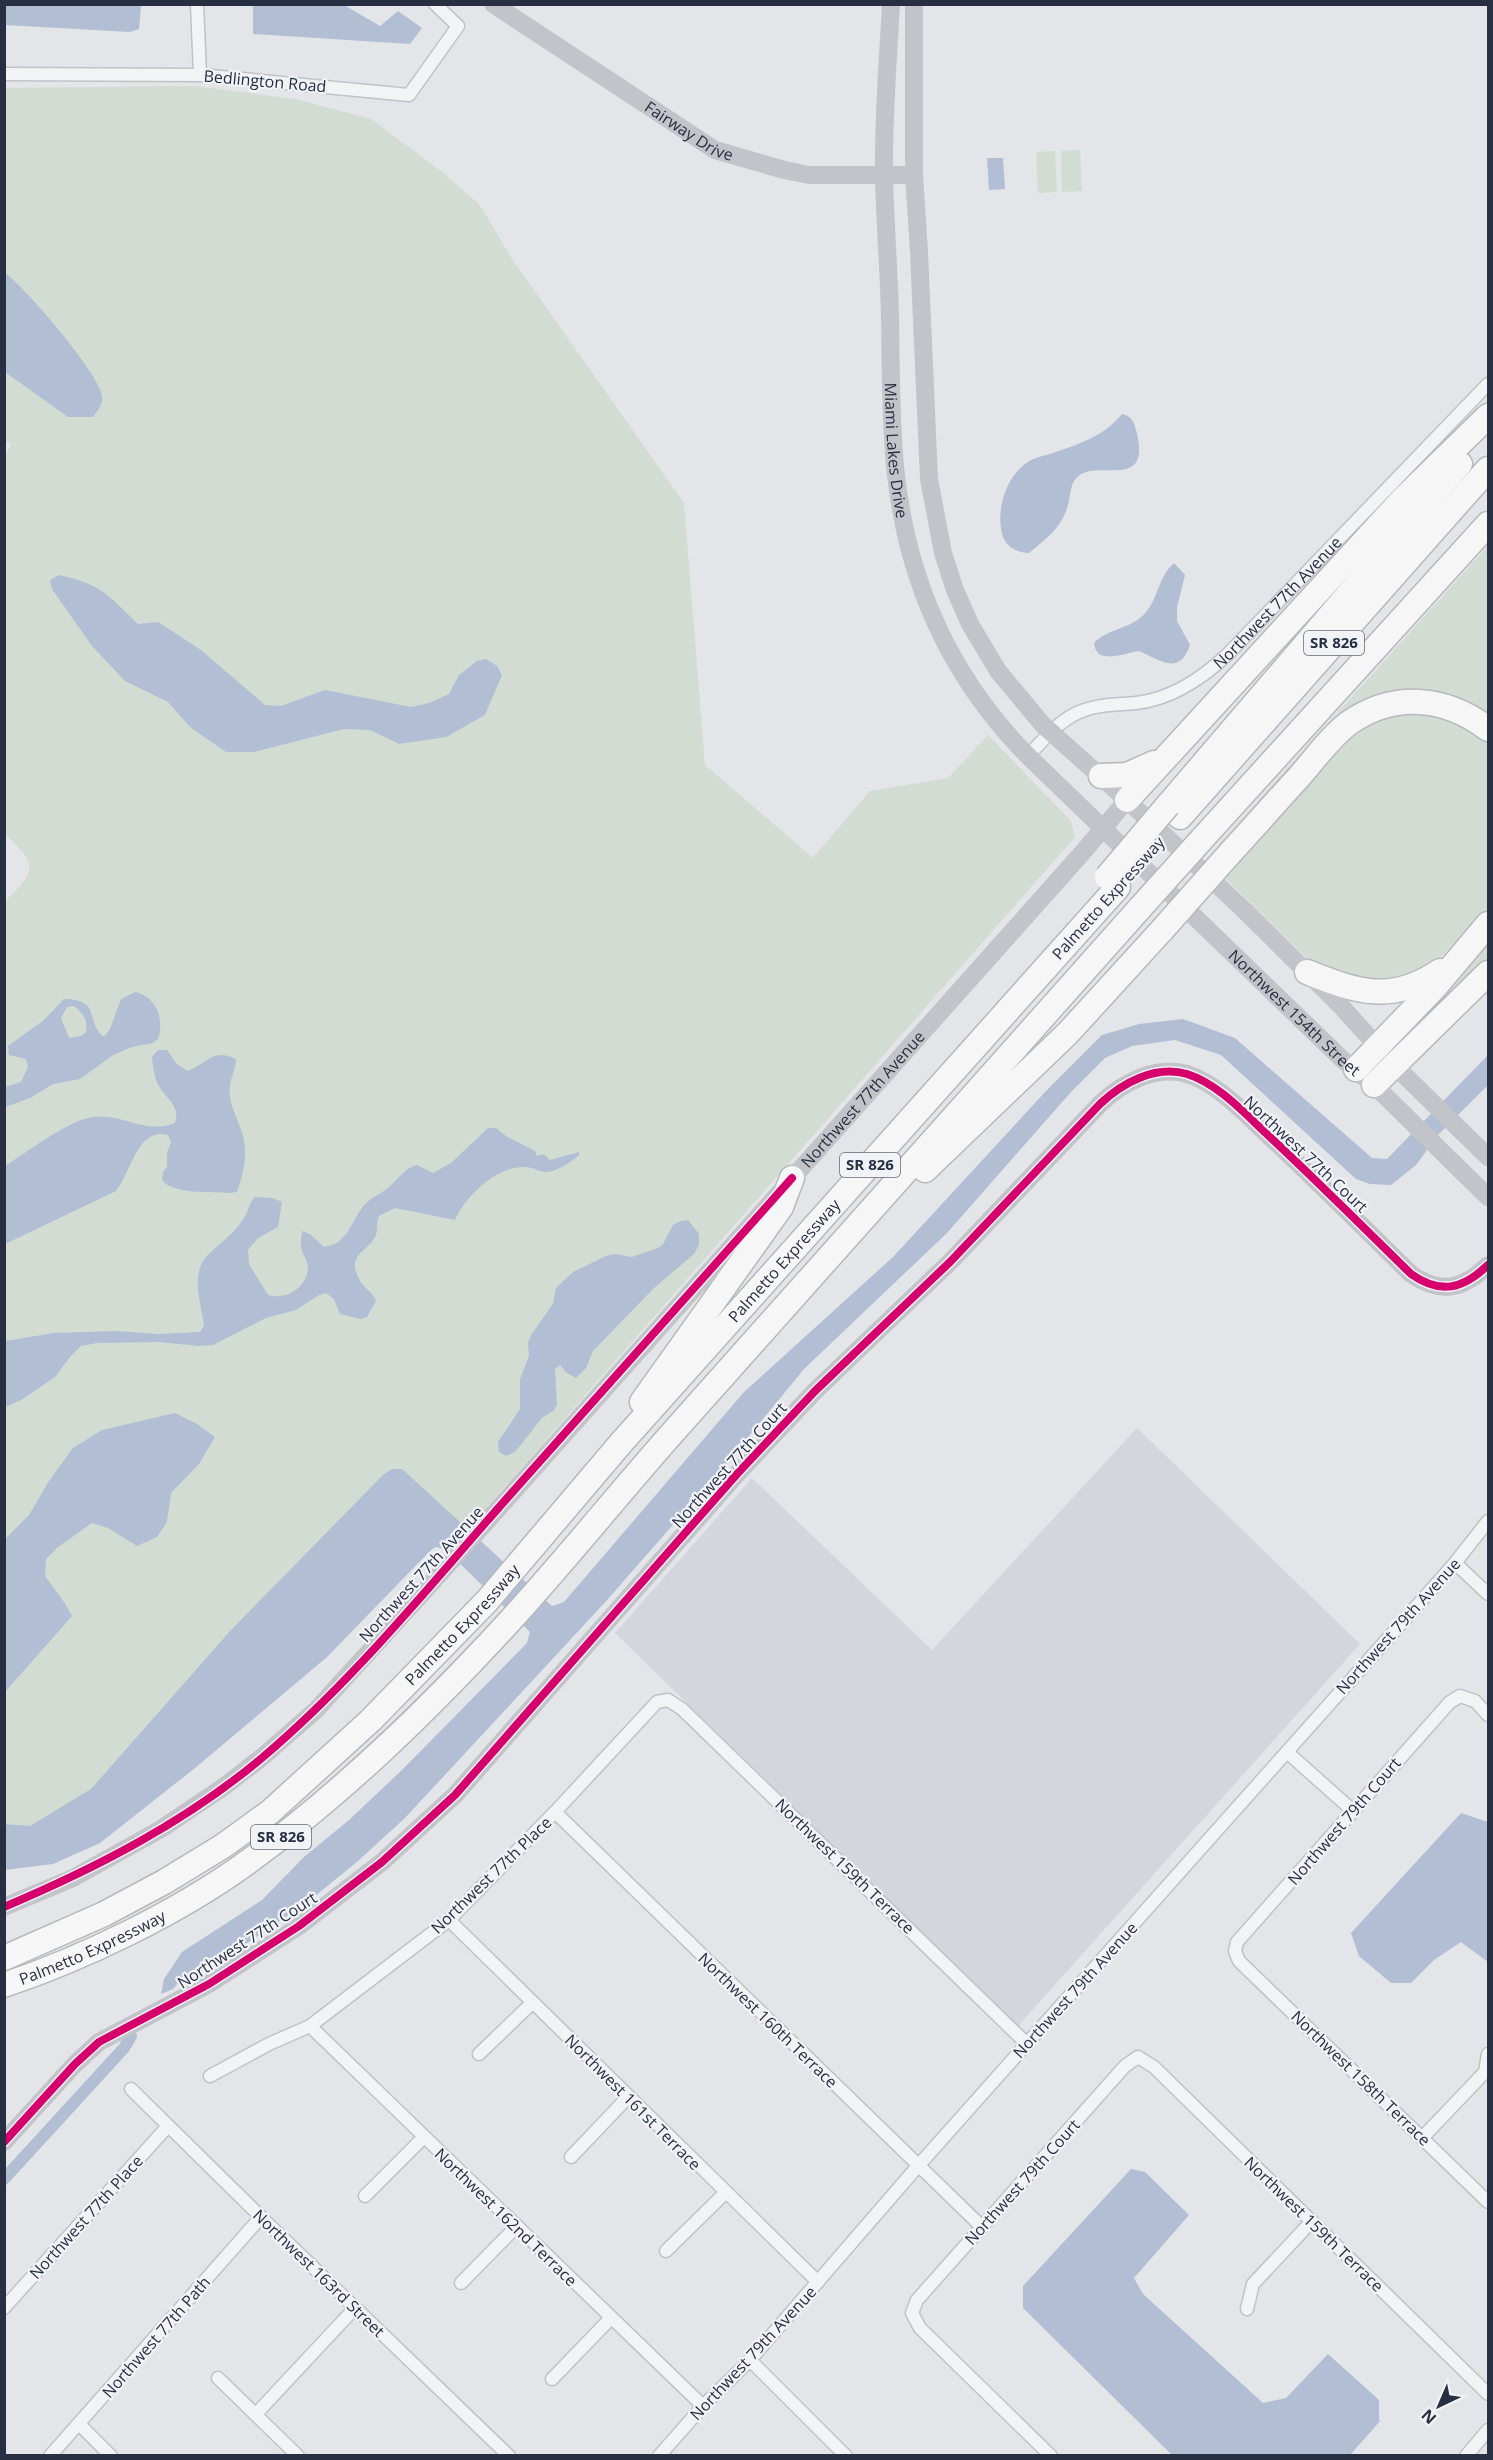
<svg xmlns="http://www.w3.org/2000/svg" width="1493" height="2460" viewBox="0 0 1493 2460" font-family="'Open Sans',sans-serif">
  <rect width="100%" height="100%" fill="#e3e5e8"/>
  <path fill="#d3d6dd" d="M1137 1428 1360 1644 1018 2026 615 1633 752 1478 932 1650Z"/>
  <path fill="#d2dcd3" d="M194 86 295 99 371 119 441 171 480 205 512 259 684 503 705 765 813 858 870 791 948 778 988 735 1071 821 1075 837 466 1531 395 1471 97 1789 25 1831 4 1829V902C38 870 38 865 5 834L4 460 11 444 4 440 5 88Z
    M1080 150 1082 191 1062 192 1061 151Z
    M1055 151 1057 192 1038 193 1036 152Z
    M1488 546V721L1394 699 1224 848 1219 844Z
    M1416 711 1448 716 1488 740V908L1431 967 1408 981 1340 980 1309 960 1222 875 1340 741 1382 716Z
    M1488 942V962L1402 1042 1400 1040Z"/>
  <path fill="#b1bed4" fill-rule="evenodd" d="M4 5H141L139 29 130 32 5 25Z
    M253 5H344L380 26 398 11 422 28 410 44 253 34Z
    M987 158H1003L1005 189 989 190Z
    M4 272C25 287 99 373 102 396 103 405 98 410 93 417H68L5 372Z
    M1122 414C1131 416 1134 421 1136 430 1154 497 1090 453 1074 481 1070 488 1070 500 1067 508 1061 528 1045 540 1029 553 1019 553 1007 548 1003 537 995 512 1005 477 1028 462 1034 458 1043 456 1050 454 1078 444 1102 438 1122 414Z
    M1174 563 1185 575 1177 607V621L1190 645C1179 678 1157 658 1139 651 1124 653 1096 666 1094 643 1108 628 1133 629 1146 612 1159 597 1158 577 1174 563Z
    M59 575C101 584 108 595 138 624L158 622 201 650 265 705 281 706 325 690 411 707 429 703 449 694 459 675 477 661 486 659 497 666 502 675 485 715 446 737 399 744 370 730 344 729 254 752H226L190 727 168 702 125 681 92 646 52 589 50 580Z
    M135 992C156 996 165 1020 158 1039L153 1043 132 1047 113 1055 80 1079 53 1084 30 1098 5 1107V1087L21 1082 28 1067 26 1059 9 1055 8 1046 44 1020 64 999C102 999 85 1023 104 1037L110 1029 121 999ZM74 1006C83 1013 88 1020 86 1032L81 1036 69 1038 61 1018 67 1007Z
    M1183 1019 1235 1038 1372 1158 1387 1159 1488 1055V1085L1438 1135 1416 1165 1391 1185 1370 1184 1356 1179 1221 1055 1175 1040 1132 1046 1105 1058 1071 1092 947 1233 804 1369 727 1463 608 1599 405 1818 358 1861 309 1901 243 1946 179 1982 173 1989 161 1994 164 1979 182 1952 262 1900 304 1857 349 1820 403 1769 527 1643 530 1632 445 1549 435 1547 429 1552 327 1657 195 1768 100 1843 53 1864 5 1870 4 1824 30 1826 91 1789 231 1630 383 1475 392 1469H402L552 1606 564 1602 744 1392 893 1257 1047 1090 1102 1035 1139 1024Z
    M158 1050H167L177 1064 187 1071C207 1065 212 1047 236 1059 236 1069 231 1076 230 1086 227 1105 241 1122 244 1141 247 1158 243 1175 237 1192L229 1193C210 1191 173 1195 162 1180L163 1172 167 1167V1153L171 1142 168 1135C137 1127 131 1173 116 1191L5 1244V1166C26 1153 70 1119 93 1117 122 1113 146 1135 175 1123 181 1106 166 1099 159 1086 154 1077 153 1067 152 1057Z
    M488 1128H496L506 1136 535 1151 537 1156 544 1154 550 1160 579 1152V1155C573 1161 556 1172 546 1172 539 1172 531 1166 523 1167 496 1167 466 1196 455 1220L395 1208 379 1216C376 1222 378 1229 376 1235 368 1253 346 1253 359 1279 363 1288 373 1292 376 1301L367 1317 361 1319 340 1314 334 1299 326 1293 319 1295 296 1310 266 1318 213 1345 199 1346 158 1342 97 1343 81 1346 70 1357 55 1377 21 1400 5 1407V1341L54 1333 116 1331 158 1334 200 1332 204 1326C201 1300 188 1271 212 1251 222 1242 235 1232 242 1221 248 1214 248 1204 255 1197L272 1198 282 1202 278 1227 258 1238 248 1250 249 1264 268 1295C285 1300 307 1289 308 1268 308 1260 301 1253 301 1246 300 1241 302 1236 302 1231L310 1234 324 1247C347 1244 350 1224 362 1208 369 1198 379 1195 388 1188 399 1179 403 1169 417 1165L433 1173 451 1163Z
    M688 1220 699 1234V1245L694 1254 654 1288 593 1351 586 1368 576 1378 567 1373 560 1365 555 1369 557 1405 553 1411 542 1418 515 1452 506 1456 499 1452 498 1442 520 1409V1379L529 1356 528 1343 531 1335 553 1304 556 1288 573 1272 606 1256 615 1254 632 1257 658 1248 663 1244 673 1225 681 1221Z
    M175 1413 197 1424 215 1437 199 1464 171 1493 167 1522 157 1537 137 1546 108 1528 92 1523 58 1547 46 1559 45 1576 64 1602 72 1616 5 1692V1539L29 1515 49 1481 73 1448 102 1430Z
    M1461 1813 1488 1822V1962L1461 1942 1434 1960 1411 1983H1391L1359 1956 1351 1933Z
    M1131 2169 1145 2172 1189 2215 1134 2278 1143 2294 1263 2403 1286 2398 1328 2354 1379 2400V2421L1381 2420 1350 2455H1172L1023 2308V2286Z"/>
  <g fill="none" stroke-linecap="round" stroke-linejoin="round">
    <path stroke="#b1bed4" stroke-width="12" d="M4 2179 124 2048 131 2036"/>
    <g stroke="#c0c2c6" stroke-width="15">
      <g id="street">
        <path d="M197 4 200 75"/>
        <path d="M4 74 200 75 409 95 458 26 435 4"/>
        <path id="s1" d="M1028 756C1042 741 1058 722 1077 713 1096 704 1116 705 1136 703 1172 699 1204 677 1229 653L1488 384"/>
        <path d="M1455 1563 1488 1594"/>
        <path d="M1488 1715 1475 1701 1460 1696 1450 1702 1237 1942 1235 1951 1239 1961 1488 2202"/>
        <path d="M1287 1752 1352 1810"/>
        <path d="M555 1812 982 2227"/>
        <path d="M449 1920 818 2282"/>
        <path d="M310 2026 703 2406"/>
        <path d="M479 2054 532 2003"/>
        <path d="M210 2076 269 2044 310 2026 449 1920 555 1812 657 1702 668 1700 682 1709 1027 2044"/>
        <path d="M131 2089 261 2217 509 2456"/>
        <path d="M1423 2137 1485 2072 1488 2054"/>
        <path d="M571 2157 628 2097"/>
        <path d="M365 2196 423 2138"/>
        <path d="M666 2251 725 2193"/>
        <path d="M461 2283 517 2226"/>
        <path d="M4 2308 168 2126"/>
        <path d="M1247 2309 1253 2284 1312 2221"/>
        <path d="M750 2360 846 2456"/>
        <path d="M218 2378 298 2456"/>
        <path d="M552 2379 611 2318"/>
        <path d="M256 2414 355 2308"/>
        <path d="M79 2424 111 2456"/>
        <path d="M50 2456 261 2217"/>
        <path d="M659 2456 703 2406 750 2360 918 2166 1455 1563 1488 1521"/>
        <path d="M1051 2456 920 2328 912 2313 917 2300 1125 2066 1138 2057 1154 2067 1488 2394"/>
        <path d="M1466 2456 1488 2430"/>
      </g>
    </g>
    <g stroke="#b5b8bd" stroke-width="27">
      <g id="highway">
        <path d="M1101 776 1127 775 1154 763"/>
        <path d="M1127 800 1402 500 1488 416"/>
        <path d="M1168 805 1460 464"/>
        <path d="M1180 817 1488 469"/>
        <path d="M1202 839 1488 524"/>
        <path d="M1231 852C1254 827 1276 802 1299 777 1314 760 1330 737 1349 723 1395 691 1446 697 1488 729"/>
        <path d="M1307 972C1357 992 1392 1004 1440 971"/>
        <path d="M1356 1069 1435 987 1488 924"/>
        <path d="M1374 1085 1488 973"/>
        <path d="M925 1170 1068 1033 1162 930"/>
        <path d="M642 1402 781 1207 792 1178"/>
        <path id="s5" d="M4 1958 104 1914 164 1882 223 1846 270 1812 371 1720 487 1601 621 1443 1118 887"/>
        <path id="s6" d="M4 1985C84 1958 177 1913 245 1864 342 1794 428 1710 508 1623 566 1560 618 1494 675 1430 830 1257 985 1082 1140 908"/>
      </g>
    </g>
    <use href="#street" stroke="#f2f3f5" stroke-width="12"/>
    <g stroke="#c3c4ca" stroke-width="18">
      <path id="s2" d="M493 4 715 150 784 170 809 175H914"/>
      <path id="s3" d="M891 4C888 62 883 119 884 176 885 223 889 270 890 317 891 367 890 425 896 475 908 583 951 678 1028 756L1344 1061 1374 1085 1488 1197"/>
      <path d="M914 4V175L919 252 929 479 943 553 955 590 970 624 998 671 1043 725 1127 800 1244 910 1341 1006 1394 1065 1488 1157"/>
      <path id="s4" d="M4 1907 73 1878 161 1829 222 1788 261 1758 316 1710 446 1567 1083 852 1127 800"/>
      <path d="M4 2142 75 2064 99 2042 209 1984 299 1926 382 1862 455 1795 737 1474 815 1391 950 1262 1100 1104C1122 1083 1155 1065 1187 1074 1219 1084 1246 1115 1270 1137 1318 1182 1364 1228 1411 1274 1441 1295 1463 1289 1488 1265"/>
    </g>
    <use href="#highway" stroke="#f6f6f7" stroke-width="24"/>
    <g stroke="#b5b8bd" stroke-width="27" stroke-linecap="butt">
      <path id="highway-bridge" d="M1107 877 1168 805
        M1140 908 1202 839
        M1162 930 1231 852"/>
    </g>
    <use href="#highway-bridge" stroke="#f6f6f7" stroke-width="24"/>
    <g stroke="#f1f3f7" stroke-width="11">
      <path id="cycleway" d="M4 1907C96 1868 186 1822 263 1757 354 1680 430 1585 509 1496 604 1390 698 1284 792 1178
        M4 2142 75 2064 99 2042 209 1984 299 1926 382 1862 455 1795 737 1474 815 1391 950 1262 1100 1104C1122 1083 1155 1065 1187 1074 1219 1084 1246 1115 1270 1137 1318 1182 1364 1228 1411 1274 1441 1295 1463 1289 1488 1265"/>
    </g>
    <use href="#cycleway" stroke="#d6006c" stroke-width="8"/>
  </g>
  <g text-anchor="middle" stroke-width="4.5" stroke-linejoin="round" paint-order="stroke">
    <g fill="#f1f3f7" stroke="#656a78" stroke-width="1.5">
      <rect x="1304" y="631" width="60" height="24" rx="4.5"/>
      <rect x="840" y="1153" width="60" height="24" rx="4.5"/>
      <rect x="251" y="1825" width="60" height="24" rx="4.5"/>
    </g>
    <g font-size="15" font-weight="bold" fill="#292f42">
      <text x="1334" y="648">SR 826</text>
      <text x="870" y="1170">SR 826</text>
      <text x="281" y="1842">SR 826</text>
    </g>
    <g font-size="16" fill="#292f42" stroke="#f1f3f7">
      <text transform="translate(265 81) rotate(5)" y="6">Bedlington Road</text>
      <text dy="6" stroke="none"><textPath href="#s2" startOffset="234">Fairway Drive</textPath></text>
      <text dy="6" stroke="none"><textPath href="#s3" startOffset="447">Miami Lakes Drive</textPath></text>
      <text dy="6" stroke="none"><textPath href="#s1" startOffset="303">Northwest 77th Avenue</textPath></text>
      <text transform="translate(1108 898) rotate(-48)" y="6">Palmetto Expressway</text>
      <text dy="6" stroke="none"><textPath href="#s3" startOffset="1158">Northwest 154th Street</textPath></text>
      <text dy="6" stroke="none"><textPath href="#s4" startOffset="1191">Northwest 77th Avenue</textPath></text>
      <text transform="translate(1306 1154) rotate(43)" y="6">Northwest 77th Court</text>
      <text dy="6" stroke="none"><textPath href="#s5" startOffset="1059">Palmetto Expressway</textPath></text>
      <text transform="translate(729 1465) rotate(-48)" y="6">Northwest 77th Court</text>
      <text transform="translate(421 1574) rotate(-48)" y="6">Northwest 77th Avenue</text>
      <text dy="6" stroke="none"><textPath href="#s5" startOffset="573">Palmetto Expressway</textPath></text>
      <text transform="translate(1398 1626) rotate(-48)" y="6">Northwest 79th Avenue</text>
      <text transform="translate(1344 1821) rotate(-49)" y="6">Northwest 79th Court</text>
      <text transform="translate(845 1866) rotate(44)" y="6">Northwest 159th Terrace</text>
      <text transform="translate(491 1875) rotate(-44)" y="6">Northwest 77th Place</text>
      <text transform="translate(247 1940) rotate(-33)" y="6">Northwest 77th Court</text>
      <text dy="6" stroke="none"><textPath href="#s6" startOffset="96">Palmetto Expressway</textPath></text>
      <text transform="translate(1075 1990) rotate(-48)" y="6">Northwest 79th Avenue</text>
      <text transform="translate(768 2020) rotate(44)" y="6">Northwest 160th Terrace</text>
      <text transform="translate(1361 2078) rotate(44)" y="6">Northwest 158th Terrace</text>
      <text transform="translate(633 2102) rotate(45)" y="6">Northwest 161st Terrace</text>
      <text transform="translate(1022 2182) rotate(-48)" y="6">Northwest 79th Court</text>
      <text transform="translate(86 2217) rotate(-48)" y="6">Northwest 77th Place</text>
      <text transform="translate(506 2217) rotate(44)" y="6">Northwest 162nd Terrace</text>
      <text transform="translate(1314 2224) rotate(44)" y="6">Northwest 159th Terrace</text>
      <text transform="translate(319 2273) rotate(44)" y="6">Northwest 163rd Street</text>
      <text transform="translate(156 2337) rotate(-49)" y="6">Northwest 77th Path</text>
      <text transform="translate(753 2353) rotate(-47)" y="6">Northwest 79th Avenue</text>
    </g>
  </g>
  <rect width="1493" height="2460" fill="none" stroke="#292f42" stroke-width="12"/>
  <g transform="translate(1439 2406) rotate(224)" stroke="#f1f3f7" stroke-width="4.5" paint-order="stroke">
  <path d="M0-4.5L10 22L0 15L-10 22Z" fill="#292f42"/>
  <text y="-9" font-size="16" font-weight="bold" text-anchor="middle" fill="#292f42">N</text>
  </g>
</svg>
